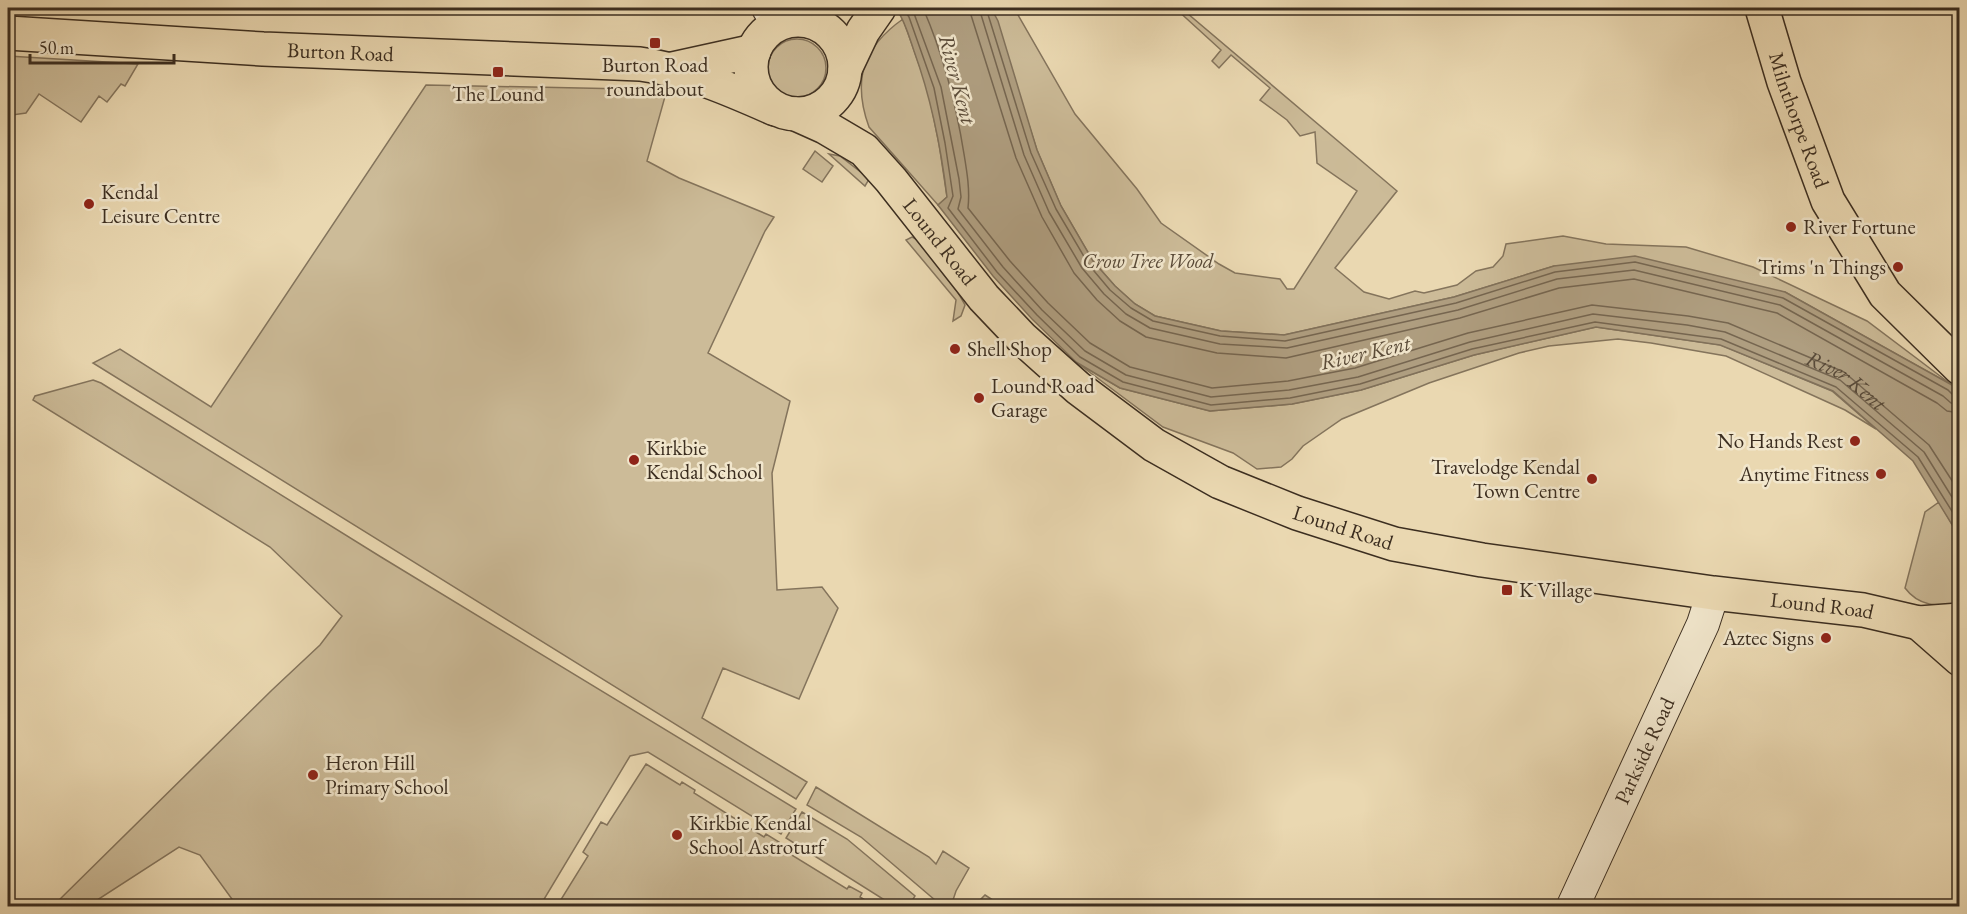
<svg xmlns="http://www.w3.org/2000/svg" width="1967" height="914" viewBox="0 0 1967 914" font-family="'EB Garamond',serif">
  <rect width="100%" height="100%" fill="#ead8b1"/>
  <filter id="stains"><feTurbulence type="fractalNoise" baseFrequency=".00333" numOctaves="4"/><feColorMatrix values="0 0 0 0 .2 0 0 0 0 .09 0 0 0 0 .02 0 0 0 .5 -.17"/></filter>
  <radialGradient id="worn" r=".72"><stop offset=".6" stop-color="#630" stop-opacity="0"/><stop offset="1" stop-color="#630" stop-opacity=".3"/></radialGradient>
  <path fill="#ccbb98" stroke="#84745c" stroke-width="1.5" d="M991 8H1014L1075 114 1137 189 1161 223 1219 264 1235 273 1280 279 1287 289H1294L1357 191 1317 163 1315 132 1300 136 1287 120 1260 100 1270 88 1231 55 1219 68 1212 61 1221 50 1175 8H1181L1397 191 1335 268 1364 292 1389 299 1415 291 1424 293 1457 285 1476 271 1493 267 1503 256 1506 244 1563 236 1606 244 1686 247 1753 267 1867 321 1952 385 1785 292 1554 266 1454 297 1284 335 1221 331 1155 316 1135 304 1115 286 1093 261 1061 206 1037 150Z
    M903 19 928 90 939 144 947 197 938 205 869 127C852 80 863 47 903 19Z
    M768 68a29 29 0 1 1 58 0a29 29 0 1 1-58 0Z
    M8 56 138 64 125 86 121 84 107 102 99 96 81 122 39 94 26 113 12 115 8 112Z
    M426 85 628 89 666 93 647 161 679 178 774 217 765 231 708 353 790 401 772 473 777 590 822 587 838 608 799 699 723 668 702 718 807 782 796 799 93 363 120 349 211 407Z
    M815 151 833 166 822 182 803 169Z
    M829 154 840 156 867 177 868 181 865 186Z
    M912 237 918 240 957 291 965 305 961 316 953 321 956 300 906 240Z
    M1596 327 1721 345 1832 391 1876 429 1845 410 1726 356 1651 343 1618 339 1549 346 1519 353 1429 383 1342 419 1303 446 1292 459 1281 467 1257 469 1233 453 1163 427 1076 362 1120 388 1210 411 1292 404 1361 390 1474 355Z
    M93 380 101 383 381 557 796 809 781 834 648 752 630 756 540 906H237L200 855 179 847 88 906H53L272 690 320 645 342 616 270 547 33 400 35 396Z
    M1939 502 1959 536V605C1938 606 1919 607 1905 588L1925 512Z
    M646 764 680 785 682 782 695 790 694 793 764 837 766 834 779 842 777 846 847 889 849 886 862 893 860 897 875 906H557L588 856 583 852 601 822 607 825Z
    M816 787 929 857 936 864 943 851 969 868 956 891 951 906H942L861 837 807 805Z
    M802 812 847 839 915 896 909 906H894L786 838Z
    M985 895 1002 906H974Z"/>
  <path fill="#af9e80" stroke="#81715a" stroke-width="1.5" d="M896 8H991L998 21 1037 150 1061 206 1093 261 1115 286 1135 304 1155 316 1221 331 1284 335 1454 297 1554 266 1635 256 1785 292 1952 385 1959 393V536L1913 461 1833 391 1720 345 1596 327 1474 355 1361 390 1292 404 1210 411 1120 388 1076 362 1032 319 993 276 938 205 947 197C941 147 931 98 914 51 909 36 905 21 896 8Z"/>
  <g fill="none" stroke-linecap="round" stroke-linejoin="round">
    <g stroke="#766650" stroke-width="1.5">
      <path d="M903 8 909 17 934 88 945 143 953 196 948 208 997 272 1037 315 1080 357 1123 382 1211 405 1290 398 1360 384 1472 349 1595 322 1721 339 1836 387 1918 457 1960 524"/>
      <path d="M912 8 941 87 959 179 961 197 958 209 1003 267 1042 310 1085 351 1126 375 1211 397 1289 390 1358 377 1470 342 1593 314 1687 325 1725 332 1840 380 1924 452 1960 510"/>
      <path id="s1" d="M923 8C943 54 956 104 964 154 967 172 970 190 968 208L1010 261 1048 303 1090 343 1130 367 1212 388 1288 381 1355 368 1468 333 1592 305 1688 316 1728 323 1844 372 1929 445 1960 493"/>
      <path d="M970 8 971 15 1016 158 1042 217 1074 273 1097 300 1120 321 1146 337 1217 353 1286 358 1460 318 1559 288 1634 279 1777 313 1937 403 1947 411 1960 413"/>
      <path d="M979 8 1024 155 1049 212 1082 268 1104 294 1126 314 1150 328 1220 344 1287 348 1458 310 1557 279 1634 270 1780 305 1943 396 1951 403 1960 404"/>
      <path d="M986 8 1031 153 1056 209 1089 265 1110 290 1131 308 1153 321 1220 336 1285 341 1456 303 1555 272 1635 262 1783 298 1948 390 1954 396 1960 397"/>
    </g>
    <g stroke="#3c2e20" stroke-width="34">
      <g id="secondary">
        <path d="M768 8 779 24"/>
        <path id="s2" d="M1573 906 1703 624 1713 593"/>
      </g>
    </g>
    <g stroke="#3c2e20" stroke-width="36">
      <g id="primary">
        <circle cx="798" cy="67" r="47"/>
        <path id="s3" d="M8 33 263 49 640 64C687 70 732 90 775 109"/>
        <path d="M672 69 754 51"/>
        <path d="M845 69 863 31 879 8"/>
        <path id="s4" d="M796 114 825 127 864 150 891 180 984 298 1022 338 1078 388 1154 445 1220 482 1297 513 1394 544 1482 560 1713 593 1863 610 1919 623 1960 620"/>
        <path d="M1919 623 1960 659"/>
      </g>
    </g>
    <g stroke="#3c2e20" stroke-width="36">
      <g id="highway">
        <path id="s5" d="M1762 8 1784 82 1828 201 1885 294 1960 368"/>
      </g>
    </g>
    <use href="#secondary" stroke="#f1e6cc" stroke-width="32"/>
    <use href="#primary" stroke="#ead8b1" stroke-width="33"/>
    <use href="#highway" stroke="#ead8b1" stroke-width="33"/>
  </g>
  <g fill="#8f2418" stroke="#f1e6cc" stroke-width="2">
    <rect x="649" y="37" width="12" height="12" rx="3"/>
    <rect x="492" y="66" width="12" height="12" rx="3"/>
    <circle cx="89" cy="204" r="6"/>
    <circle cx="1791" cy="227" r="6"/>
    <circle cx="1898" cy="267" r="6"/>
    <circle cx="955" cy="349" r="6"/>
    <circle cx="979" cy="398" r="6"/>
    <circle cx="1855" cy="441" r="6"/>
    <circle cx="634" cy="460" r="6"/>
    <circle cx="1881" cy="474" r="6"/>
    <circle cx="1592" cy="479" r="6"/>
    <rect x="1501" y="584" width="12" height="12" rx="3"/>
    <circle cx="1826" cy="638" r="6"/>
    <circle cx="313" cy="775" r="6"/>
    <circle cx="677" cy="835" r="6"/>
  </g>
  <g text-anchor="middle" stroke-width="5" stroke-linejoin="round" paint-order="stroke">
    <g font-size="21" fill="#3c2e20" stroke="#f1e6cc">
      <text dy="7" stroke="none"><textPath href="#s3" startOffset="333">Burton Road</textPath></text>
      <text dy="7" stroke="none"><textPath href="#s5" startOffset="118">Milnthorpe Road</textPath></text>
      <text dy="7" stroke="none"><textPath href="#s4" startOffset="196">Lound Road</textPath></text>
      <text dy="7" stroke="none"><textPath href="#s4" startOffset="700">Lound Road</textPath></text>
      <text dy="7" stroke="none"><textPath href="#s4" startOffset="1186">Lound Road</textPath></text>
      <text dy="7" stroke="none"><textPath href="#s2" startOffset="171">Parkside Road</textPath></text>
    </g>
    <g font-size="21" fill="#3c2e20" stroke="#f1e6cc" text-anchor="start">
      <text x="655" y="72" text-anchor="middle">Burton Road<tspan x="655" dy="24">roundabout</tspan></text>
      <text x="498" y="101" text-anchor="middle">The Lound</text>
      <text x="101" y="199">Kendal<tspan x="101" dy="24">Leisure Centre</tspan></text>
      <text x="1803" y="234">River Fortune</text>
      <text x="1886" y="274" text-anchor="end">Trims 'n Things</text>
      <text x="967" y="356">Shell Shop</text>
      <text x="991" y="393">Lound Road<tspan x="991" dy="24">Garage</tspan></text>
      <text x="1843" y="448" text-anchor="end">No Hands Rest</text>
      <text x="646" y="455">Kirkbie<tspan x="646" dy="24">Kendal School</tspan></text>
      <text x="1580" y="474" text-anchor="end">Travelodge Kendal<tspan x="1580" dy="24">Town Centre</tspan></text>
      <text x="1869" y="481" text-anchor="end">Anytime Fitness</text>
      <text x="1519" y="597">K Village</text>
      <text x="1814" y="645" text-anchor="end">Aztec Signs</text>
      <text x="325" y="770">Heron Hill<tspan x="325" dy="24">Primary School</tspan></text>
      <text x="689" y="830">Kirkbie Kendal<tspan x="689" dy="24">School Astroturf</tspan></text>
    </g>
    <g font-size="21" font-style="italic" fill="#594a38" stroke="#f1e6cc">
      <text x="1148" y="268">Crow Tree Wood</text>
    </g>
    <g font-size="22" font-style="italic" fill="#594a38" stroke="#f1e6cc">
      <text transform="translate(958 79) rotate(75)" y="8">River Kent</text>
      <text transform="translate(1365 352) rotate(-13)" y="8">River Kent</text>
      <text dy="8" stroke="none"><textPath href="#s1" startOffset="1179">River Kent</textPath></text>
    </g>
  </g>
  <rect width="1967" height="914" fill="none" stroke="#ead8b1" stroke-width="30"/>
  <rect x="9" y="9" width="1949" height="896" fill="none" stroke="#3c2e20" stroke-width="3"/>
  <rect x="15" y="15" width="1937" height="884" fill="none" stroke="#3c2e20" stroke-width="1.5"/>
  <path d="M30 54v9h144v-9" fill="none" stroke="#3c2e20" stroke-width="3"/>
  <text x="39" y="54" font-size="18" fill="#3c2e20" stroke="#f1e6cc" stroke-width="4.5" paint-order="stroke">50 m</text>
  <rect width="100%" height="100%" filter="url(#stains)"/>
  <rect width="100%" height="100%" fill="url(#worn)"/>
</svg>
